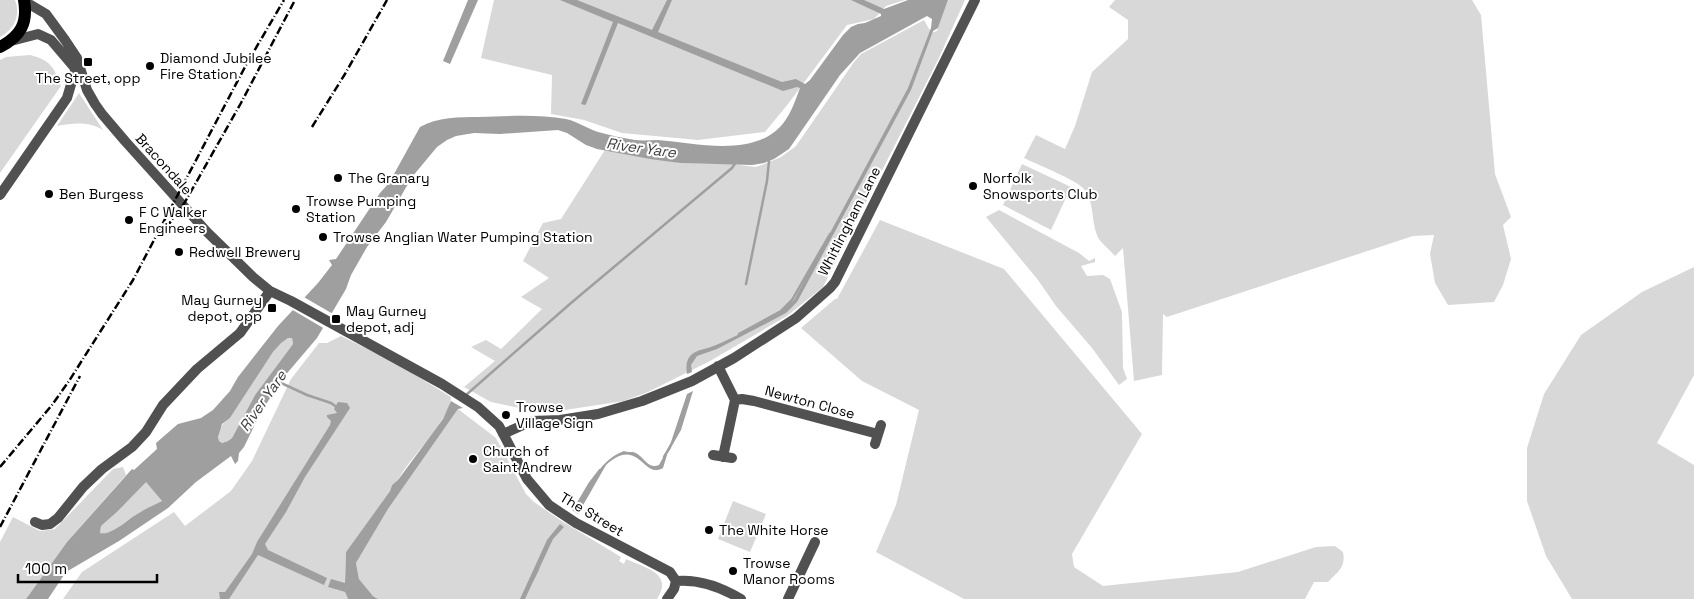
<svg xmlns="http://www.w3.org/2000/svg" width="1694" height="599" viewBox="0 0 1694 599" font-family="'Space Grotesk',sans-serif">
  <rect width="100%" height="100%" fill="#fff"/>
  <path fill="#d8d8d8" d="M0 0H15C21 16 14 29 0 37Z
    M494 0H905L886 6 874 19 847 25 788 104 765 132 698 140 622 133 584 120 551 114 552 75 481 58Z
    M948 0H965L938 60 823 287 787 316 710 361 648 392 624 401 565 410 538 412 491 402 464 387 495 361 471 347 486 340 501 349 542 309 521 297 549 278 523 261 543 223 561 219 605 150 680 163 732 164 756 167 762 165 781 157 796 146 854 62 861 54 924 20 929 29 934 32 937 31Z
    M1115 0H1472L1481 15 1495 174 1511 217 1503 225 1511 259 1503 285 1494 302 1448 305 1435 283 1430 254 1434 235 1413 236 1167 317 1163 314 1162 375 1134 381 1123 248 1115 256C1110 250 1103 245 1099 239 1090 223 1096 203 1083 188 1076 180 1036 164 1024 158L1036 135 1065 149 1075 126 1092 72 1128 39V20L1109 7Z
    M30 55C51 60 54 68 61 86L0 173V60L6 57Z
    M79 93 103 130C89 121 73 123 57 126Z
    M1022 164 1071 187 1051 230 1003 205Z
    M999 210 1079 253 1089 261 1095 258V262L1081 266 1087 276 1103 275 1110 279 1122 312 1123 368 1127 379 1119 385 1092 348 1056 306 1038 280 986 217Z
    M880 220 1004 269 1142 434 1072 554 1074 567 1103 586 1238 572 1316 547 1335 546 1343 552C1346 568 1338 571 1328 582H1314L1305 599H964L876 552 896 505 919 410 862 381 801 328 835 299H837Z
    M1694 267V375L1657 443 1694 465V599H1572L1546 556 1527 501V448L1544 394 1581 335 1642 292Z
    M341 336 394 362 451 397C451 419 409 458 398 480L392 485 390 491 346 552 345 584 329 587 345 592 348 599H63L82 572 174 512 185 526 231 491 252 461 291 379 319 343H327Z
    M288 338H292L293 344 255 395 232 438 228 441 222 443 219 441C216 432 222 423 230 418L273 352 280 343Z
    M458 409 496 438 526 494 534 502 560 520 621 557 619 561 624 564 626 559C645 568 674 573 657 599H378L373 596 359 579 356 563 388 509Z
    M123 467 126 475 67 542 26 599H0V542L13 517 40 531 55 529 113 469Z
    M146 481 162 501C155 505 148 508 141 512 130 517 111 537 100 533L101 526 117 512Z
    M733 501 766 514 750 552 718 539Z"/>
  <path fill="#9f9f9f" fill-rule="evenodd" d="M468 0H478L450 64 443 61Z
    M560 0H577L652 30 667 0H672L658 32 782 82 796 79 805 84 810 80 843 35 851 27 858 24 865 23 881 16V14L851 0H864L884 9 908 0H948L938 28 933 31 911 90 797 302 786 313 769 322 717 349 697 356 691 365 692 372 687 374C686 368 686 361 690 356 696 349 708 349 716 345 740 335 775 317 794 300L908 88 931 28 932 19 927 16 860 53 840 75 789 149 774 159 764 163 752 165 680 163 650 159 597 149 586 145 567 133 558 130 500 134 474 133 456 136 447 140 437 147 412 177 386 222 367 247 351 275 346 289 317 338 283 378 261 412 244 447 239 453 238 461 235 464 231 456 196 482 168 508 119 541 66 572 48 599H26L67 542 132 469 134 470 157 449 156 443 178 424 201 418 213 410 230 391 238 377 278 326 318 283 332 265 329 260 336 259 380 193 389 183 420 127C437 117 460 117 479 117 508 116 538 114 566 119 579 122 589 130 602 133 612 136 624 138 635 140 643 141 650 140 658 140 693 143 743 155 773 133 788 123 794 104 800 88L797 87 783 91 618 23 586 104 585 105 581 104 613 22ZM288 338H292L293 344 255 395 232 438 228 441 222 443 219 441 218 437 222 424 230 418 273 352 281 343ZM146 482 162 501C154 505 147 508 139 513 129 518 112 536 100 533L101 526 117 512Z
    M693 391 681 430 669 451 667 450 671 442 687 394Z
    M451 401 463 408 458 409 388 509 356 563 359 579 373 596 378 599H348L345 592 328 587 331 579 345 583 346 552 390 491 392 485 398 480 443 419Z
    M338 402 347 403 350 408 305 477 286 512 265 544 268 550 327 578 324 585 258 555 229 599H220L219 592H225L252 554 257 542 330 425 331 421 327 417V415L337 413 334 409Z
    M624 451C625 452 632 452 633 452 644 455 647 470 659 465L665 454 667 455 663 468C643 480 639 435 606 465L578 514 572 510C592 489 595 462 624 451Z
    M560 524 564 527 553 539 525 599H520L547 540Z"/>
  <path fill="#fff" d="M302 296 333 314 325 329 291 309Z"/>
  <g fill="none" stroke-linecap="round" stroke-linejoin="round">
    <path stroke="#9f9f9f" stroke-width="2.5" d="M746 284 767 181 769 161
      M739 334 781 311 792 300 830 234
      M279 382 307 395 331 403 338 408
      M466 395 571 303 732 168 736 162
      M664 457 670 447
      M577 505 590 483 600 470
      M532 581 538 569"/>
    <path stroke="#515151" stroke-width="10" d="M24 1 46 14 65 40 77 58 87 90 95 104 102 114 125 141 207 232 253 277 270 291 291 301 442 384 478 407 499 426 527 479 549 505 576 523 670 572 676 581
      M11 41 38 34 51 40 80 74
      M0 195 67 98 75 71
      M718 366 735 400 723 457
      M735 400 742 399 754 401 878 434
      M503 434 532 421 560 420 598 414 642 401 692 381 734 358 796 318 830 288 835 282 975 0
      M875 444 881 425
      M713 455 732 458
      M35 522 42 525 50 524 58 518 83 487 102 469 132 447 146 432 163 405 197 369 240 333 270 291
      M676 581C699 579 721 587 741 599
      M667 599 674 589 676 581
      M788 599 815 542"/>
    <path stroke="#000" stroke-width="12" d="M0 47C21 36 28 23 24 0"/>
    <path stroke="#000" stroke-width="2.5" stroke-dasharray="8 2.5 1 2.5" stroke-linecap="butt" d="M312 127 345 74 387 0
      M166 228 185 202 241 103 295 0
      M0 467 52 405 69 381 133 280 246 65 284 0
      M0 527 80 376"/>
  </g>
  <g fill="#000" stroke="#fff" stroke-width="2">
    <rect x="83" y="57" width="10" height="10" rx="2.5"/>
    <circle cx="150" cy="66" r="5"/>
    <circle cx="338" cy="178" r="5"/>
    <circle cx="973" cy="186" r="5"/>
    <circle cx="49" cy="194" r="5"/>
    <circle cx="296" cy="209" r="5"/>
    <circle cx="129" cy="220" r="5"/>
    <circle cx="323" cy="237" r="5"/>
    <circle cx="179" cy="252" r="5"/>
    <rect x="267" y="303" width="10" height="10" rx="2.5"/>
    <rect x="331" y="314" width="10" height="10" rx="2.5"/>
    <circle cx="506" cy="415" r="5"/>
    <circle cx="473" cy="459" r="5"/>
    <circle cx="709" cy="530" r="5"/>
    <circle cx="733" cy="571" r="5"/>
  </g>
  <g text-anchor="middle" stroke-width="4" stroke-linejoin="round" paint-order="stroke">
    <g font-size="14" fill="#000" stroke="#fff" text-anchor="start">
      <text x="160" y="63">Diamond Jubilee<tspan x="160" dy="16">Fire Station</tspan></text>
      <text x="88" y="83" text-anchor="middle">The Street, opp</text>
      <text x="348" y="183">The Granary</text>
      <text x="983" y="183">Norfolk<tspan x="983" dy="16">Snowsports Club</tspan></text>
      <text x="59" y="199">Ben Burgess</text>
      <text x="306" y="206">Trowse Pumping<tspan x="306" dy="16">Station</tspan></text>
      <text x="139" y="217">F C Walker<tspan x="139" dy="16">Engineers</tspan></text>
      <text x="333" y="242">Trowse Anglian Water Pumping Station</text>
      <text x="189" y="257">Redwell Brewery</text>
      <text x="262" y="305" text-anchor="end">May Gurney<tspan x="262" dy="16">depot, opp</tspan></text>
      <text x="346" y="316">May Gurney<tspan x="346" dy="16">depot, adj</tspan></text>
      <text x="516" y="412">Trowse<tspan x="516" dy="16">Village Sign</tspan></text>
      <text x="483" y="456">Church of<tspan x="483" dy="16">Saint Andrew</tspan></text>
      <text x="719" y="535">The White Horse</text>
      <text x="743" y="568">Trowse<tspan x="743" dy="16">Manor Rooms</tspan></text>
    </g>
    <g font-size="14" fill="#000" stroke="#fff">
      <text transform="translate(164 164) rotate(48)" y="5">Bracondale</text>
      <text transform="translate(849 221) rotate(-63)" y="5">Whitlingham Lane</text>
      <text transform="translate(810 402) rotate(15)" y="5">Newton Close</text>
      <text transform="translate(592 514) rotate(31)" y="5">The Street</text>
    </g>
    <g font-size="15" font-style="italic" fill="#404040" stroke="#fff">
      <text transform="translate(641 148) rotate(8)" y="5">River Yare</text>
      <text transform="translate(263 401) rotate(-55)" y="5">River Yare</text>
    </g>
  </g>
  <path d="M18 574v8h139v-8" fill="none" stroke="#000000" stroke-width="2.5"/>
  <text x="25" y="574" font-size="15" fill="#000000" stroke="#ffffff" stroke-width="4" paint-order="stroke">100 m</text>
</svg>
